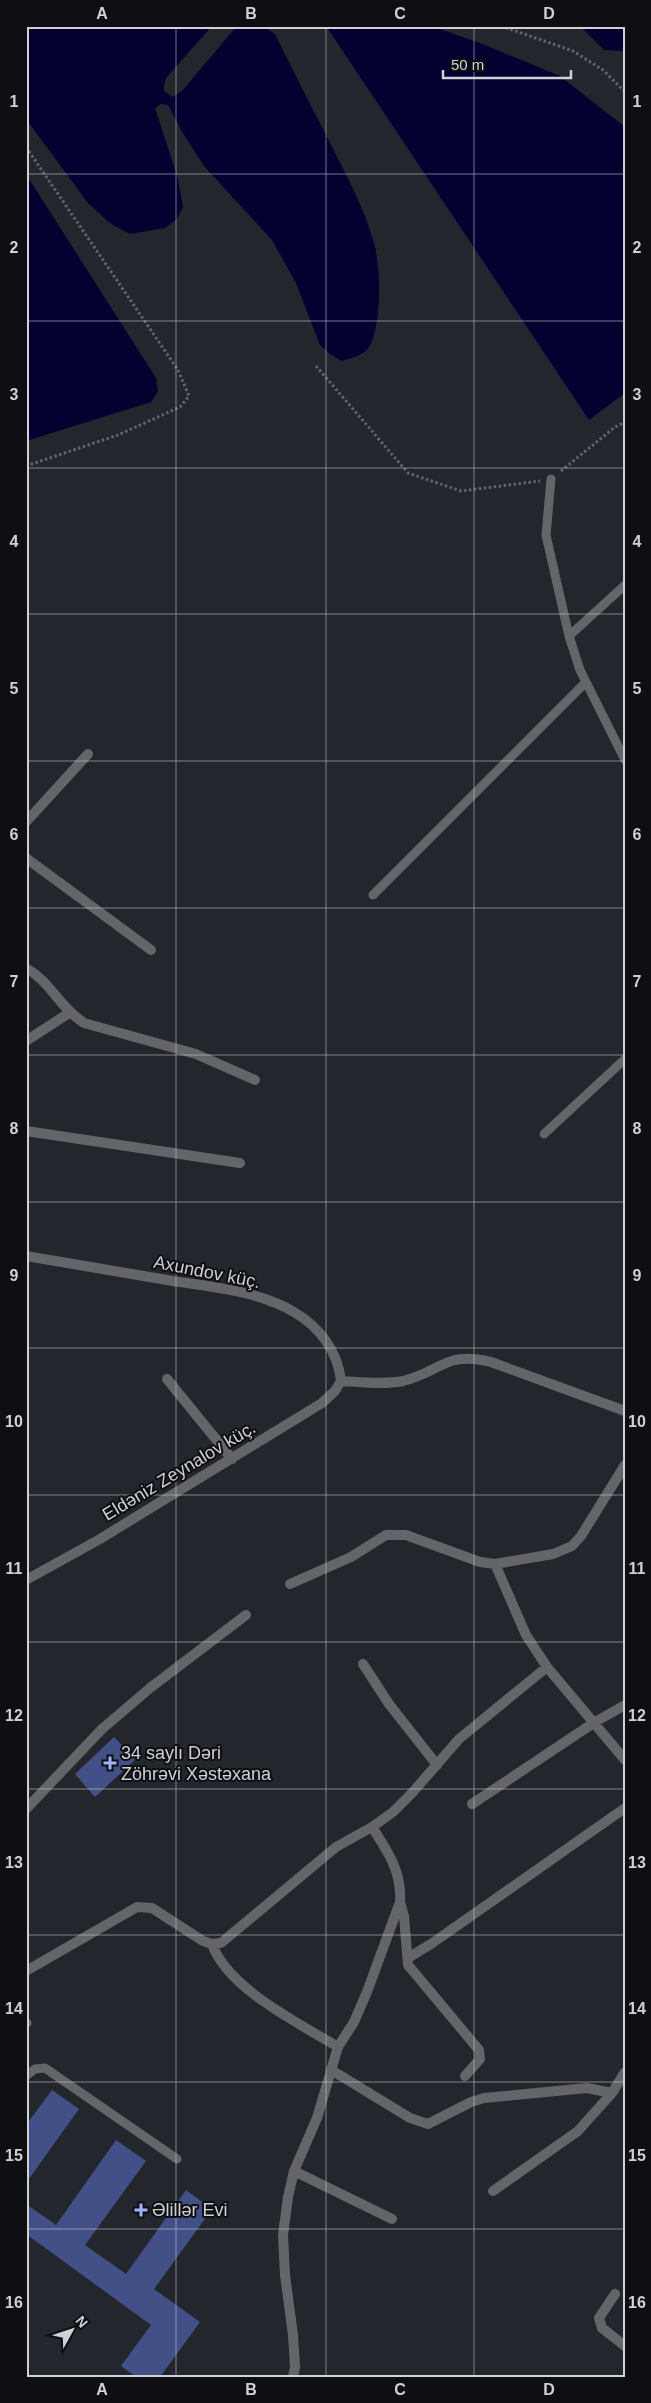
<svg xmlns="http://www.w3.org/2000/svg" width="651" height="2403" viewBox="0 0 651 2403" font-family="Helvetica,sans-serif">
  <rect width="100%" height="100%" fill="#23262d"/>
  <path fill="#040131" d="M26 26H212L166 78 164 84V91L172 97 182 91 236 27 263 26 275 34C292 69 310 104 328 139 345 173 364 207 374 243 381 267 382 326 369 347 364 355 351 358 342 361L330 354 320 345 296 283 272 240 204 166 181 130 168 105 161 104 155 108 178 179 183 207 177 219 165 228 130 234 111 224 88 203 26 119Z
    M326 26H431L480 43 560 76 625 127V393L589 420Z
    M580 26H625V51L604 50Z
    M29 179 156 378 158 391 151 402 26 441V181Z"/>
  <path fill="#435087" d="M114 1737 135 1760 95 1797 75 1774Z
    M52 2090 79 2109 26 2183V2125Z
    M116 2140 146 2161 85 2245 126 2274 186 2190 212 2209 154 2289 200 2322 160 2377H136L121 2366 151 2325 26 2234V2204L56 2225Z"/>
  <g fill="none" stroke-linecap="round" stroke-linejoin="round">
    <path stroke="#61646a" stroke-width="3" stroke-dasharray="2.5 2.5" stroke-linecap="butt" d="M501 26 573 51 603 70 625 92
      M26 147 178 370 189 396 180 407 118 435 26 466
      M316 366 408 473 461 491 540 481
      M561 471 615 427 625 422"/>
    <path stroke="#646569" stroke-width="9" d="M551 479 546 535 569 636 580 670 625 760
      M569 636 625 585
      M373 895 586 682
      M544 1134 625 1059
      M26 2022 27 2023
      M26 2076 35 2069 45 2068 177 2159"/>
    <path stroke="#646569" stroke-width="10" d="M26 822 88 754
      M26 858 151 950
      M26 968C51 982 58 1006 84 1023L196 1054 255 1080
      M26 1041 69 1013
      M26 1131 240 1163
      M26 1256C75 1264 124 1273 173 1281 213 1287 258 1291 294 1312 320 1327 338 1352 341 1381
      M167 1379 232 1459
      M341 1381C361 1382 384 1385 403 1381 443 1371 444 1351 491 1362L625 1411
      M495 1564 526 1635 547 1667 625 1760
      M26 1580 100 1539 322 1403 335 1391 341 1381
      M290 1584 351 1557 386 1535H406L480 1562 495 1564 553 1554 572 1546 581 1536 625 1465
      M363 1664 389 1704 437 1765
      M472 1804 595 1722 625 1705
      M26 1809 102 1729 150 1688 246 1615
      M400 1902 404 1916 408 1965 479 2050 480 2059 465 2076
      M212 1944C228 1989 299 2023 338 2047
      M408 1958 431 1944 625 1808
      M26 1971 137 1907 152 1908 203 1941 212 1944 221 1943 336 1847 372 1827 393 1812 412 1793 459 1739 547 1667
      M333 2071 410 2118 428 2124 471 2102 484 2098 587 2088 612 2093 625 2072
      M294 2171 392 2219
      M493 2191 578 2131 612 2093
      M615 2294 599 2318 602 2328 625 2346
      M293 2377 295 2367 293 2335 285 2275 283 2235 288 2197 294 2171 317 2118 338 2047 354 2022 367 1992 400 1902C402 1872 388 1852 372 1827"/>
  </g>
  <path fill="none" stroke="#cfd1d6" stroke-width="1" stroke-opacity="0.55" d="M176 26V2377M326 26V2377M474 26V2377M26 174H625M26 321H625M26 468H625M26 614H625M26 761H625M26 908H625M26 1055H625M26 1202H625M26 1348H625M26 1495H625M26 1642H625M26 1789H625M26 1935H625M26 2082H625M26 2229H625"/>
  <g fill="#a0b3fd" stroke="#0e0f12" stroke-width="2">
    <path d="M107.5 1755.5h5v5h5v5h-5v5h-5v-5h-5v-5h5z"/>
    <path d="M138.5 2202.5h5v5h5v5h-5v5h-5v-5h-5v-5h5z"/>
  </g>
  <g text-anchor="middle" stroke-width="4" stroke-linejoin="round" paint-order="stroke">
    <g font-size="18" fill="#cfd1d6" stroke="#0e0f12">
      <text transform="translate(207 1272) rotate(11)" y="6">Axundov küç.</text>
      <text transform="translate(179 1471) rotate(-31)" y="6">Eldəniz Zeynalov küç.</text>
    </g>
    <g font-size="18" fill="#cfd1d6" stroke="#0e0f12" text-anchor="start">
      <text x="121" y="1759">34 saylı Dəri<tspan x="121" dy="21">Zöhrəvi Xəstəxana</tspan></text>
      <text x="152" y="2216">Əlillər Evi</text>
    </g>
  </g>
  <rect width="651" height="2403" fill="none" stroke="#0e0f12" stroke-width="55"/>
  <g transform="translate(72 2330) rotate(50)" stroke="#0e0f12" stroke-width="4" paint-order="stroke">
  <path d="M0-4L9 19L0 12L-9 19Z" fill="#cfd1d6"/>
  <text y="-8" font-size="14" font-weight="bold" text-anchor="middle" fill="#cfd1d6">N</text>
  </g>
  <path d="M443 70v8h128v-8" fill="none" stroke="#cfd1d6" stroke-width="2.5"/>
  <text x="451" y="70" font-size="15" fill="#cfd1d6" stroke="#0e0f12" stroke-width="4" paint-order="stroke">50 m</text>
  <rect x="28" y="28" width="596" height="2348" fill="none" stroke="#cfd1d6" stroke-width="2"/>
  <g font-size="16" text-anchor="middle" font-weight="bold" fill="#cfd1d6">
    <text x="102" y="19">A</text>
    <text x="251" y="19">B</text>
    <text x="400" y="19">C</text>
    <text x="549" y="19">D</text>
    <text x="14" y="107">1</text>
    <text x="637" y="107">1</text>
    <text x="14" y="253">2</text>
    <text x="637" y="253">2</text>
    <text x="14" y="400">3</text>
    <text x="637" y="400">3</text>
    <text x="14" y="547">4</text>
    <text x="637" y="547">4</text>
    <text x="14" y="694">5</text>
    <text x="637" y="694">5</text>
    <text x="14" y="840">6</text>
    <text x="637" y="840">6</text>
    <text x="14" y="987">7</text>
    <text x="637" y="987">7</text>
    <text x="14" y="1134">8</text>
    <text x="637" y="1134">8</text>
    <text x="14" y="1281">9</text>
    <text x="637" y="1281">9</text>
    <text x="14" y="1427">10</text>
    <text x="637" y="1427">10</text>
    <text x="14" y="1574">11</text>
    <text x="637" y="1574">11</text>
    <text x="14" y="1721">12</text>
    <text x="637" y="1721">12</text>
    <text x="14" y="1868">13</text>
    <text x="637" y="1868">13</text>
    <text x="14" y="2014">14</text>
    <text x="637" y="2014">14</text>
    <text x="14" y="2161">15</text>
    <text x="637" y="2161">15</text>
    <text x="14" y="2308">16</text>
    <text x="637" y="2308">16</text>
    <text x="102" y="2395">A</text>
    <text x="251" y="2395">B</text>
    <text x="400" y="2395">C</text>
    <text x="549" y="2395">D</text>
  </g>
</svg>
